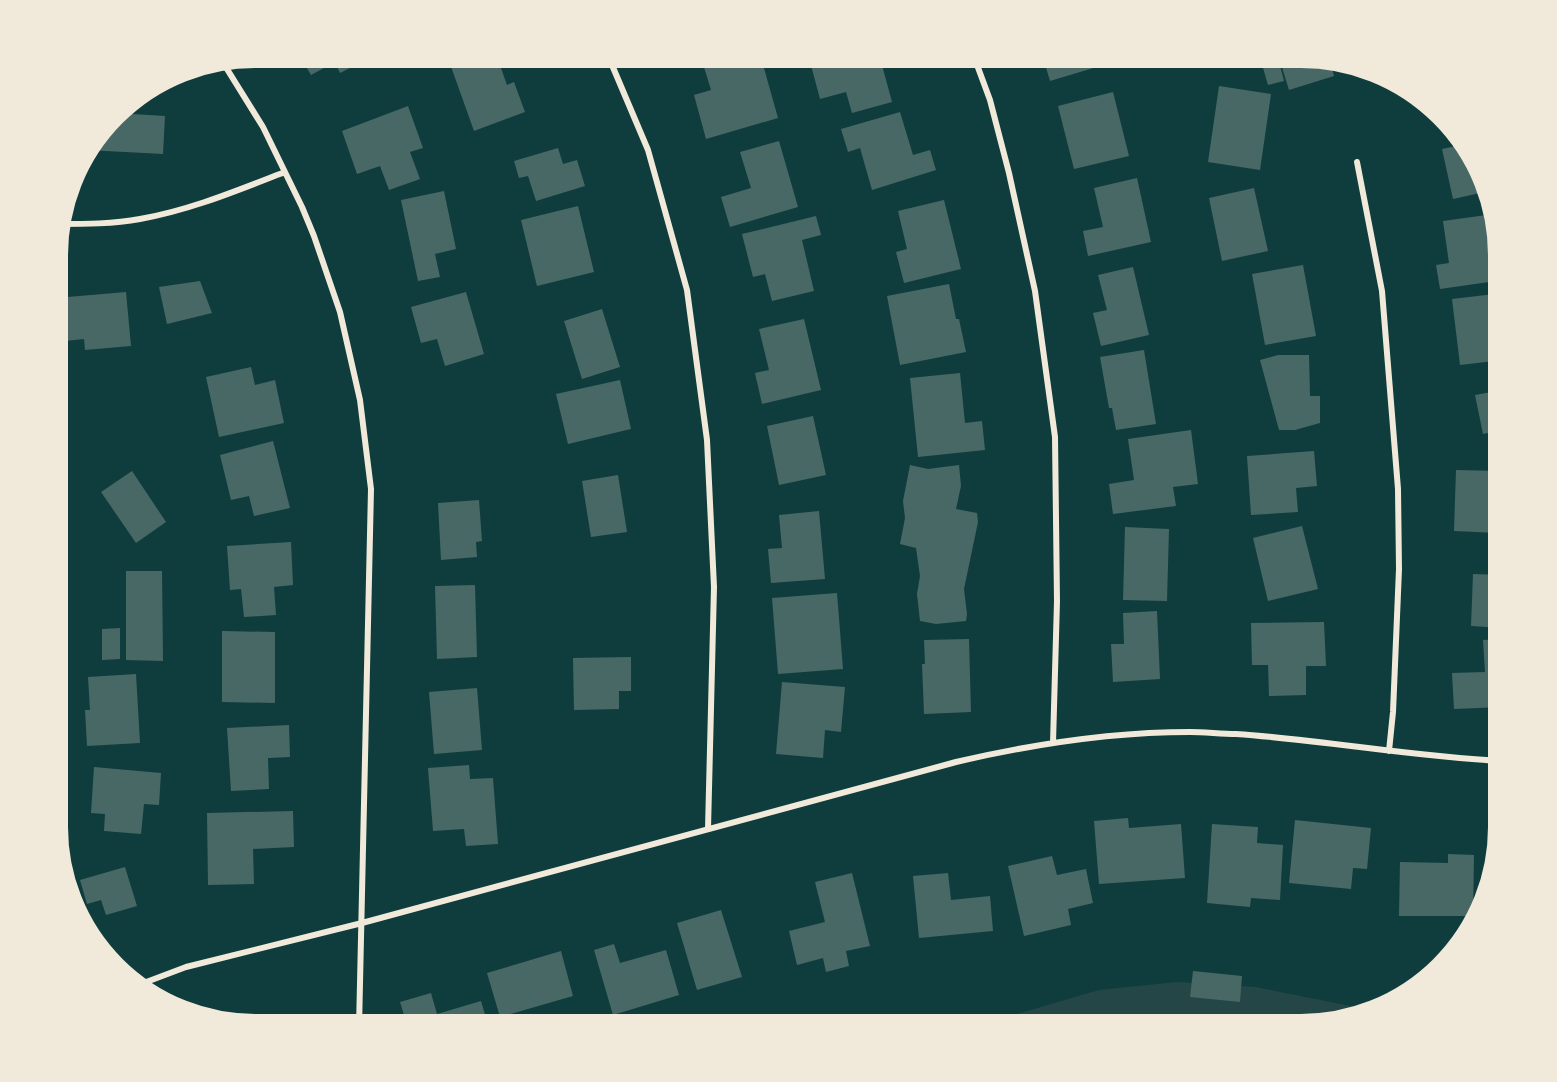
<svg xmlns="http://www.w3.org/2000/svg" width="1557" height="1082" viewBox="0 0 1557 1082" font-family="'Exo 2',sans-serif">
  <rect width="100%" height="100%" fill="#0f3d3e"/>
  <path fill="#244646" d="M1177 982 1255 987 1376 1011 1302 1028H969L1099 990Z"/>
  <path fill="#486865" d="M299 54H370L372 57 340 73 335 62 311 75Z
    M469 54H496L507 85 514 82 525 112 474 131 449 61Z
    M700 54H760L778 118 706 139 694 95 711 90Z
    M808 54H879L892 102 852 113 846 92 820 99Z
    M1042 54H1107L1110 63 1050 81Z
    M1259 54H1277L1284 81 1268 85Z
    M1278 54H1315L1329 57 1334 76 1289 90Z
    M1365 64 1424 95 1427 99 1426 101 1364 66Z
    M1219 86 1271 94 1260 170 1208 162Z
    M1113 92 1129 156 1074 169 1058 106Z
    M408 106 423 148 410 152 420 179 389 190 380 166 357 174 342 131Z
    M900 112 913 155 930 150 936 170 872 190 860 148 848 152 841 129Z
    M115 113 165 116 163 154 87 150Z
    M1452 129 1482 166 1489 191 1453 199 1442 149 1456 146Z
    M779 141 798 207 730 227 721 197 751 188 740 152Z
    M558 148 563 164 577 160 585 186 536 201 528 176 519 178 514 161Z
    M1137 178 1151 242 1088 256 1083 231 1103 227 1094 188Z
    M1254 188 1268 251 1222 261 1209 198Z
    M444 191 456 249 435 254 440 277 418 281 401 200Z
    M944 200 961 269 904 283 896 252 907 249 898 211Z
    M578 206 594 272 537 286 521 220Z
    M1494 214 1503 280 1440 289 1436 265 1449 263 1443 221Z
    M816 216 821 235 802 240 814 291 772 301 765 274 753 277 742 234Z
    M1303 265 1316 336 1265 345 1252 274Z
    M1133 267 1149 335 1101 346 1093 313 1107 310 1098 275Z
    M200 281 212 313 167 324 159 287Z
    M949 284 956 319H959L966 352 900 365 887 296Z
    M126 292 131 346 85 350 84 339 56 342V298Z
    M466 292 484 354 445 366 437 339 421 343 411 307Z
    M1503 293V360L1460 365 1452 299Z
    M602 309 620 367 582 379 564 321Z
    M804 319 821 390 762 404 755 373 769 370 759 329Z
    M1144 350 1156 424 1116 430 1112 408H1109L1100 357Z
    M1278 355H1309L1310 396H1320V423L1295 430H1279L1260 360Z
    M251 367 255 385 275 380 284 423 219 437 206 377Z
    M960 373 965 423 982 421 985 450 918 457 910 378Z
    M620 380 631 429 568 444 556 394Z
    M1503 390V430L1483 434 1475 395Z
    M813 416 826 475 779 485 767 426Z
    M1191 430 1198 484 1173 487 1176 506 1113 514 1109 484 1134 480 1128 439Z
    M273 441 290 508 254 516 249 496 231 500 220 455Z
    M1314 451 1317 486 1296 488 1298 512 1251 515 1247 456Z
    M910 465 928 469 959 465 961 486 956 509 977 513 978 522 964 589 967 614 966 621 936 624 920 621 917 594 920 576 916 548 900 544 905 518 903 501Z
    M1456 470 1500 471 1499 485H1503V504H1499L1498 533 1454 531Z
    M132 471 166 522 136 543 101 492Z
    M618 475 627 532 591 537 582 481Z
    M479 500 482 541 476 542 477 557 441 560 438 503Z
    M819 511 825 579 771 583 768 549 782 548 779 515Z
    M1302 526 1318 589 1268 601 1253 538Z
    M1125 527 1169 529 1167 601 1123 600Z
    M291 542 293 585 274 587 276 615 244 617 241 589 230 590 227 546Z
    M126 571H162L163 661 126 660Z
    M1473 574 1503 575V628L1471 626Z
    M475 585 477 657 437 659 435 586Z
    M837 593 843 669 778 674 772 598Z
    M1157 611 1160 679 1113 682 1111 644H1124L1123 613Z
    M1324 622 1326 666H1306V695L1269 696 1268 665H1252L1251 623Z
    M120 628V659L102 660V629Z
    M222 631 275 632V703L222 702Z
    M969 639 971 712 924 714 922 664H925L924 640Z
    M1503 639V707L1454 709 1452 673 1485 672 1483 640Z
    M631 657V691H619V709L574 710 573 658Z
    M136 674 140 743 87 746 85 710H90L88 677Z
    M782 682 845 687 841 732 825 730 823 758 776 754Z
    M477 688 482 750 434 754 429 692Z
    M289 725 290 757 268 758 269 789 231 791 227 728Z
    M469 765 470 779 493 778 498 844 466 846 464 829 433 831 428 768Z
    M94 767 161 773 159 805 144 804 141 834 104 831 105 814 91 813Z
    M293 811 294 847 253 849 254 884 208 885 207 813Z
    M1128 818 1129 828 1181 824 1185 878 1099 884 1094 821Z
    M1295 820 1371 828 1367 869 1353 868 1351 889 1289 883Z
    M1212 824 1258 827 1257 843 1283 845 1280 900 1251 898 1250 907 1207 903Z
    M1448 854 1474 855 1473 916H1399L1400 862 1448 863Z
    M1052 856 1057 875 1086 869 1093 903 1068 909 1071 925 1024 936 1008 866Z
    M1487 863 1498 864 1492 892 1486 903Z
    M125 867 137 906 106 915 101 900 87 904 80 880Z
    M852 873 870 946 846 951 849 966 826 972 823 958 797 965 789 931 825 922 815 882Z
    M948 873 951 900 990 896 993 931 919 938 913 876Z
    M721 910 742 977 697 990 677 923Z
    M614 944 620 963 666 950 679 995 613 1015 594 950Z
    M561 951 573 996 500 1017 487 973Z
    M1193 971 1242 976 1240 1002 1190 997Z
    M431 993 437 1014 481 1001 489 1028H408L400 1002Z"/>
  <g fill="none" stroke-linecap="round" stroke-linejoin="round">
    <path stroke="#f1e9da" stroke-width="6" d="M973 54 990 100 1009 173 1035 291 1055 437 1057 601 1053 743
      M222 61 263 127 302 207 314 236 340 312 360 400 371 489 359 1028
      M612 65 648 150 687 290 707 440 714 587 708 829
      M1357 162 1382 291 1398 489 1399 569 1393 712 1389 751
      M57 224C85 224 113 224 140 219 191 210 238 190 285 172
      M133 987 186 967 362 923 956 762C1033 744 1111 732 1190 732 1205 732 1221 734 1236 734 1325 740 1413 757 1503 761"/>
  </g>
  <path d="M0 0H1557V1082H0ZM255 64H1301A191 191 0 0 1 1492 255V827A191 191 0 0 1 1301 1018H255A191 191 0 0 1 64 827V255A191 191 0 0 1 255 64Z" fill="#f1e9da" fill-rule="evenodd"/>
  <path fill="none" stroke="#f1e9da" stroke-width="8" d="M255 64H1301A191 191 0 0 1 1492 255V827A191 191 0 0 1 1301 1018H255A191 191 0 0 1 64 827V255A191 191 0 0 1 255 64Z"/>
</svg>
